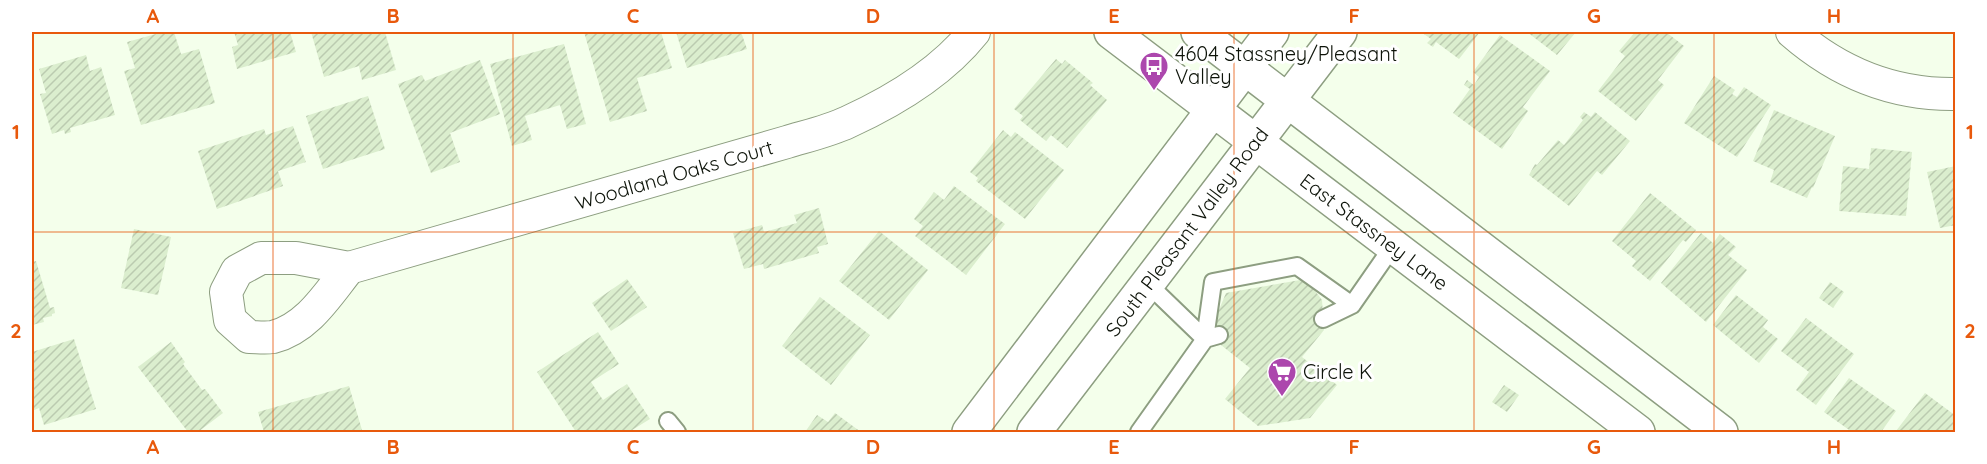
<svg xmlns="http://www.w3.org/2000/svg" width="1987" height="464" viewBox="0 0 1987 464" font-family="Quicksand,sans-serif">
  <defs>
    <pattern id="building-hatch" width="6" height="6" patternUnits="userSpaceOnUse" patternTransform="scale(1.5)"><rect width="6" height="6" fill="#dbeece"/><path d="M-1 1l2-2M0 6l6-6M5 7l2-2" fill="none" stroke="#bbcbb0"/></pattern>
  </defs>
  <rect width="100%" height="100%" fill="#f4ffeb"/>
  <path fill="url(#building-hatch)" d="M163 32H174L181 54 199 49 215 103 141 125 124 71 135 68 127 42Z
    M234 32H280V34L290 32 296 52 237 69 232 47 238 45Z
    M311 32H385L396 70 362 80 359 66 324 77Z
    M584 32H661L672 68 637 78 647 111 610 122Z
    M676 32H741L747 49 687 68Z
    M1421 32H1480L1459 59 1436 42 1433 47 1427 43 1431 39Z
    M1527 32H1576L1557 55Z
    M1635 32H1666L1684 46 1658 80 1664 85 1636 121 1598 91 1625 56 1619 51Z
    M1500 35 1550 71 1523 107 1528 111 1502 149 1453 113 1470 89 1464 85 1467 80 1474 85 1479 77 1473 72Z
    M564 44 586 124 567 129 560 105 525 116 532 140 512 146 490 64Z
    M86 55 90 71 101 67 115 115 70 128 71 132 65 134 64 130 52 134 40 94 46 93 39 69Z
    M1056 59 1062 64 1065 60 1093 83 1090 85 1107 100 1067 148 1051 135 1046 141 1020 120 1023 116 1014 109Z
    M480 60 500 114 450 133 460 162 431 173 398 84 422 75 425 81Z
    M1714 76 1735 90 1732 94 1737 97 1744 87 1771 105 1737 157 1684 123Z
    M368 96 385 149 323 169 306 116Z
    M1774 110 1835 136 1813 188 1812 187 1807 198 1770 182 1774 170 1753 161Z
    M1584 112 1591 117 1595 112 1630 141 1602 175 1597 171 1569 206 1529 175 1535 164 1537 165 1558 140 1564 145 1583 120 1580 117Z
    M293 126 306 162 278 171 283 186 217 209 198 151 264 129 266 135Z
    M1003 130 1011 137 1015 132 1064 170 1025 219 976 181 978 178 970 172Z
    M1871 148 1912 152 1906 216 1839 211 1843 166 1869 169Z
    M1956 166V225L1940 228 1927 172Z
    M954 186 1005 224 966 275 915 236 923 226 914 219 934 192 944 200Z
    M1650 193 1696 230 1686 242 1683 240 1650 281 1632 266 1636 261 1612 241Z
    M819 208 828 244 817 247 819 253 764 269 763 264 744 269 733 233 762 225 764 232 797 223 794 215Z
    M134 229 171 237 158 295 121 288Z
    M879 231 928 270 889 320 839 281Z
    M1701 233 1713 243 1720 234 1736 247 1728 255 1747 270 1706 322 1661 283Z
    M36 261 50 308 54 307 55 313 52 314V316L43 318 44 322 32 325V262Z
    M627 279 647 307 611 331 592 303Z
    M1306 279 1322 300 1324 330 1302 357 1337 385 1310 418 1258 426 1225 399 1250 368 1221 345 1216 317 1226 293Z
    M1830 282 1844 292 1833 308 1819 298Z
    M1736 295 1768 320 1763 327 1778 339 1759 363 1713 325Z
    M820 297 870 335 831 385 782 346Z
    M1806 318 1854 354 1816 405 1796 390 1809 372 1781 351Z
    M598 332 619 364 591 382 603 400 627 384 650 419 629 432H576L537 372Z
    M74 339 96 409 44 425 39 408 32 411V352Z
    M171 342 185 362 183 364 202 390 205 389 223 413 198 432H188L138 367Z
    M1849 378 1896 411 1881 432H1852L1824 412Z
    M1504 385 1519 395 1507 412 1492 402Z
    M349 386 362 430 353 432H264L258 412Z
    M1925 393 1956 416V432H1898L1896 431Z
    M835 413 861 432H805L817 415 828 422Z"/>
  <g fill="none" stroke-linecap="round" stroke-linejoin="round">
    <g stroke="#8d9e81" stroke-width="20">
      <path id="lane" d="M1323 319 1352 305 1393 246
        M1219 335 1205 339 1213 282 1297 266 1352 305
        M668 421 677 432
        M1139 432 1205 339 1148 284"/>
    </g>
    <g stroke="#8d9e81" stroke-width="34">
      <path id="street" d="M1792 32C1839 73 1892 95 1956 94
        M349 268C328 294 308 328 273 337 265 338 256 337 249 337L230 320 226 292 237 271 261 258H296L349 268 787 142C807 136 829 131 848 122 894 101 942 72 974 32"/>
    </g>
    <g stroke="#8d9e81" stroke-width="36">
      <path id="secondary" d="M1111 32 1638 432
        M1198 32 1721 432
        M969 432 1272 32
        M1034 432 1340 32"/>
    </g>
    <use href="#lane" stroke="#fff" stroke-width="16"/>
    <use href="#street" stroke="#fff" stroke-width="32"/>
    <use href="#secondary" stroke="#fff" stroke-width="33"/>
  </g>
  <path fill="none" stroke="#e8590c" stroke-width="1.5" stroke-opacity="0.55" d="M273 32V432M513 32V432M753 32V432M994 32V432M1234 32V432M1474 32V432M1714 32V432M32 232H1956"/>
  <defs>
    <g id="bus-pin" transform="scale(1.5)"><path d="M0 17L-7.5 6A9.5 9.5 0 1 1 7.5 6Z" fill="#ac47ad" stroke="#fff"/><path d="M-5-6H5V4H4V6H2V4H-2V6H-4V4H-5ZM-3.5-4V0h7V-4ZM-3.5 1.2v1.5H-2V1.2ZM2 1.2v1.5H3.5V1.2Z" fill="#fff"/></g>
    <g id="supermarket-pin" transform="scale(1.5)"><path d="M0 17L-7.5 6A9.5 9.5 0 1 1 7.5 6Z" fill="#ac47ad" stroke="#fff"/><path d="M-6-5.5h2.5l.6 2H6L4.5 2H-2.5L-4.4-4H-6ZM-1.5 3.2a1.3 1.3 0 1 0 .1 0ZM3 3.2a1.3 1.3 0 1 0 .1 0Z" fill="#fff"/></g>
  </defs>
  <g fill-rule="evenodd">
    <use href="#bus-pin" x="1154" y="66"/>
    <use href="#supermarket-pin" x="1282" y="372"/>
  </g>
  <g text-anchor="middle" stroke-width="6" stroke-linejoin="round" paint-order="stroke">
    <g font-size="20" fill="#0d1309" stroke="#fff" text-anchor="start">
      <text x="1175" y="61">4604 Stassney/Pleasant<tspan x="1175" dy="23">Valley</tspan></text>
      <text x="1303" y="379">Circle K</text>
    </g>
    <g font-size="20" fill="#0d1309" stroke="#fff">
      <text transform="translate(674 175) rotate(-16)" y="7">Woodland Oaks Court</text>
      <text transform="translate(1187 232) rotate(-53)" y="7">South Pleasant Valley Road</text>
      <text transform="translate(1374 232) rotate(37)" y="7">East Stassney Lane</text>
    </g>
  </g>
  <rect width="1987" height="464" fill="none" stroke="#ffffff" stroke-width="66"/>
  <rect x="33" y="33" width="1921" height="398" fill="none" stroke="#e8590c" stroke-width="2"/>
  <g font-size="20" text-anchor="middle" font-weight="bold" fill="#e8590c">
    <text x="153" y="23">A</text>
    <text x="393" y="23">B</text>
    <text x="633" y="23">C</text>
    <text x="873" y="23">D</text>
    <text x="1114" y="23">E</text>
    <text x="1354" y="23">F</text>
    <text x="1594" y="23">G</text>
    <text x="1834" y="23">H</text>
    <text x="16" y="139">1</text>
    <text x="1970" y="139">1</text>
    <text x="16" y="338">2</text>
    <text x="1970" y="338">2</text>
    <text x="153" y="454">A</text>
    <text x="393" y="454">B</text>
    <text x="633" y="454">C</text>
    <text x="873" y="454">D</text>
    <text x="1114" y="454">E</text>
    <text x="1354" y="454">F</text>
    <text x="1594" y="454">G</text>
    <text x="1834" y="454">H</text>
  </g>
</svg>
